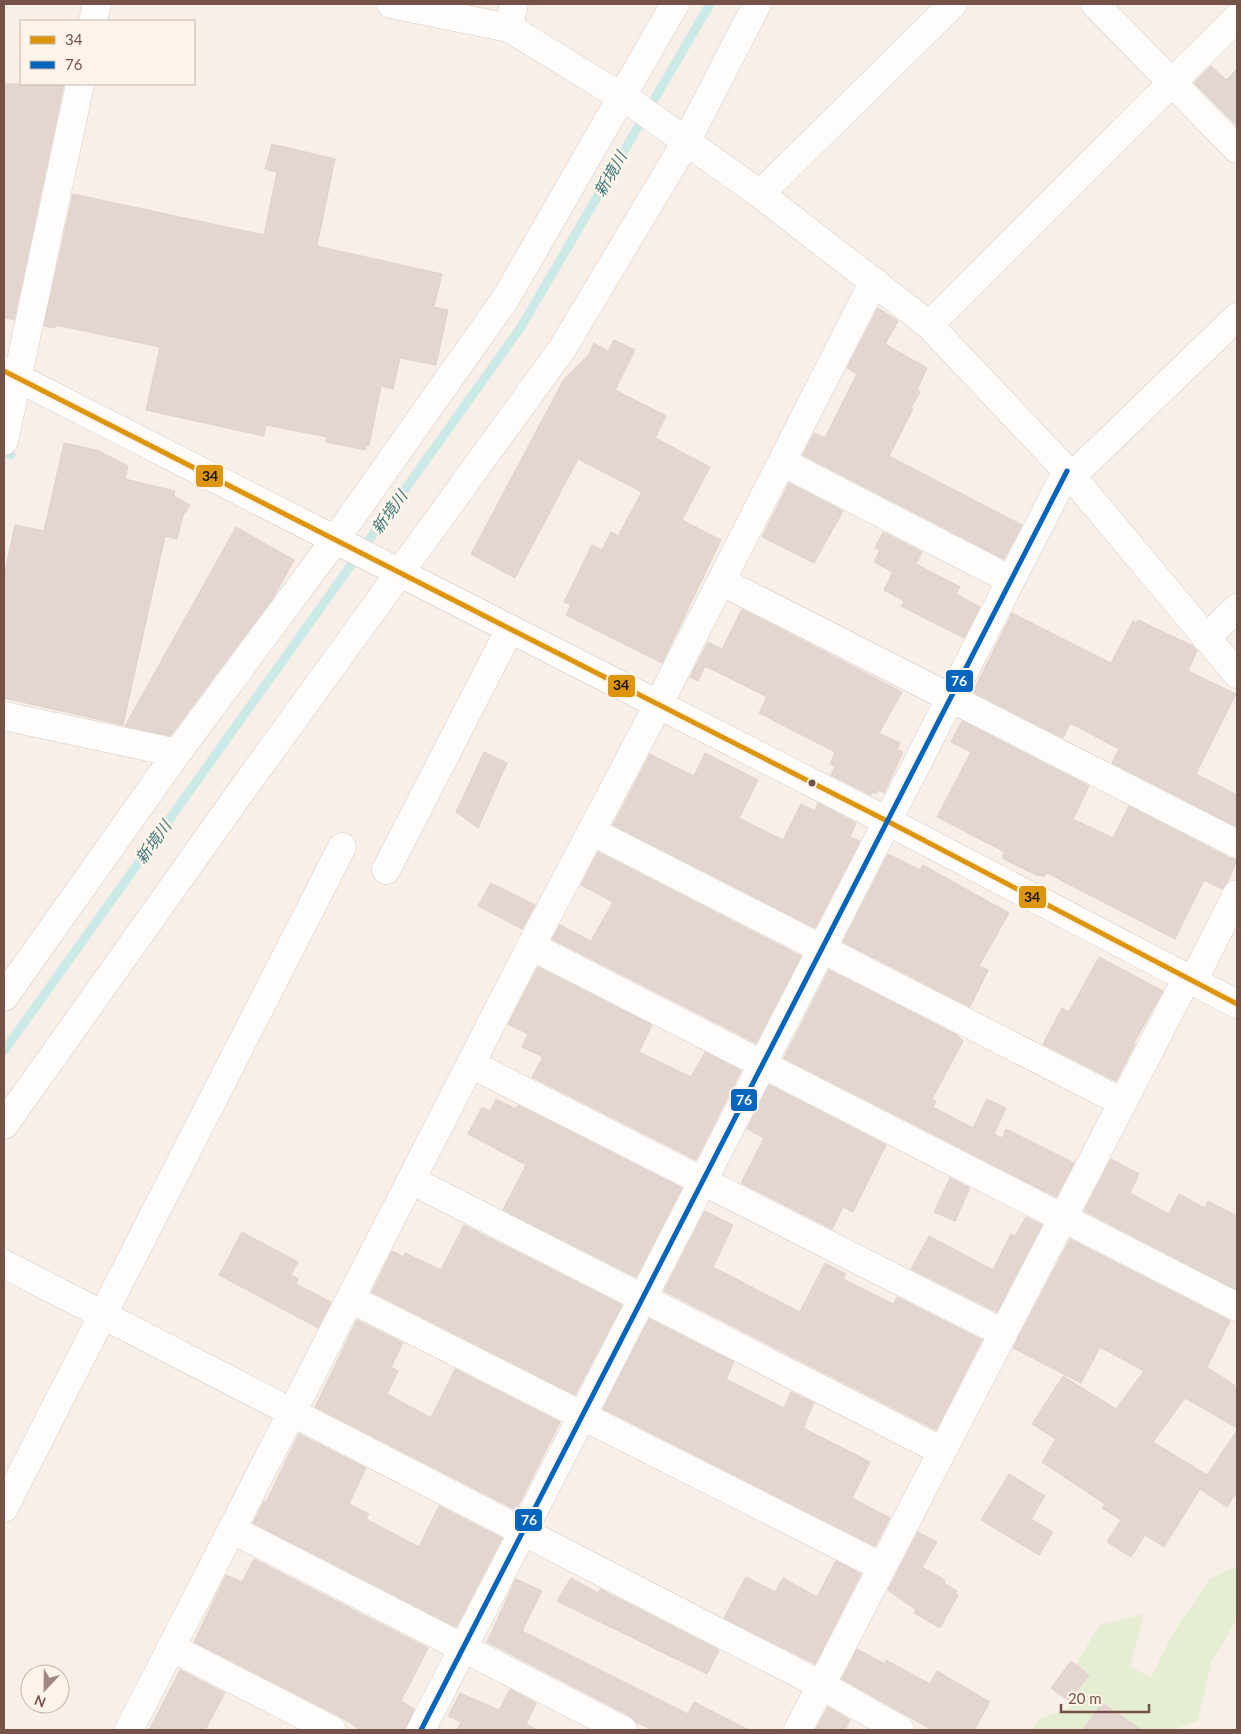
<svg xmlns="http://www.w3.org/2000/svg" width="1241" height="1734" viewBox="0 0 1241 1734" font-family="Lato,'Noto Sans JP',sans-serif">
  <rect width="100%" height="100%" fill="#f7efe8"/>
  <path fill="#e5edd3" d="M1237 1566V1619L1211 1663 1198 1721 1173 1730H1032L1039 1719 1070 1708 1078 1660 1100 1625 1144 1614 1130 1666 1151 1678 1172 1635 1210 1579Z"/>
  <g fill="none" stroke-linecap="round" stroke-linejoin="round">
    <path stroke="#cae9e7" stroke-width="9" d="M4 453 11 455
      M4 1051 521 327 710 4"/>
  </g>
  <path fill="#e3d6d0" stroke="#e0d1ca" d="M1211 66 1226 80 1237 69V126L1194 83Z
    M4 84H64L14 320 4 317Z
    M272 144 335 159 317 246 442 274 434 307 448 310 436 365 400 358 393 389 381 386 369 446 366 445 365 450 326 442 327 437 266 425 264 436 146 410 160 347 56 325 55 328 44 326 73 194 264 235 277 172 265 169Z
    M878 308 898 321 885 344 927 368 917 390 920 392 911 408 913 409 889 456 1022 525 1004 559 803 455 814 433 825 438 857 374 847 368Z
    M614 340 635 350 615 390 666 416 655 438 710 467 682 520 721 540 662 663 566 615 571 605 564 602 592 545 602 550 611 532 618 536 642 492 578 459 515 578 471 554 564 379 589 354 594 343 608 351Z
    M64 443 97 450 128 466 125 479 175 491 174 496 190 505 183 516 177 539 165 536 123 725 4 698V576L15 525 44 531Z
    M789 483 843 511 814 563 762 537Z
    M236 527 294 560 273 598 170 736 125 726Z
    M883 532 922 552 916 564 960 587 956 594 980 607 964 638 901 606 904 601 884 590 893 572 874 562 880 550 875 548Z
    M742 609 902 692 879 733 900 743 897 749 903 752 884 793 878 790 876 794 872 792 871 795 831 775 835 766 830 764 835 752 759 713 767 697 705 666 698 681 690 677 708 642 722 649Z
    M1012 613 1111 663 1133 621 1137 623 1138 620 1193 646 1197 651 1188 671 1236 694 1196 774 1237 795V827L1112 763 1119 749 1070 723 1063 738 973 692Z
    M962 721 1089 786 1073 819 1113 838 1129 806 1230 858 1237 860 1228 881 1222 889 1204 880 1175 939 1047 873 1044 877 1039 875 1038 876 1002 858 1005 852 937 817 971 752 951 742Z
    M484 752 507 763 478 828 456 812Z
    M705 753 758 780 739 818 783 840 801 804 815 811 818 803 856 823 850 837 860 841 815 928 613 825 650 754 694 776Z
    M598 852 801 956 756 1043 552 939 560 925 591 941 613 902 581 885Z
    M888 854 920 870 923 865 1009 913 979 966 988 970 970 1007 843 942Z
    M491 883 535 905 522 929 478 906Z
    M1099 957 1163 991 1134 1043 1135 1044 1116 1081 1043 1044 1062 1008 1069 1012Z
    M538 967 652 1025 639 1052 691 1077 705 1052 741 1071 696 1160 532 1077 543 1057 522 1047 528 1034 508 1024Z
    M829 970 957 1035 963 1041 932 1099 936 1101 933 1107 973 1128 987 1099 1006 1108 994 1134 1002 1138 1006 1129 1074 1163 1056 1197 784 1058Z
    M769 1085 886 1145 853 1212 843 1207 832 1229 741 1183 764 1138 747 1129Z
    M496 1099 516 1109 518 1105 682 1188 636 1277 503 1210 526 1165 468 1134 482 1107 490 1111Z
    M1111 1159 1139 1174 1130 1193 1169 1214 1179 1194 1205 1208 1208 1201 1237 1216V1290L1084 1211Z
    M950 1178 970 1188 955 1221 934 1212Z
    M705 1211 733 1225 713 1267 800 1312 825 1263 846 1274 843 1279 893 1304 897 1297 982 1340 936 1430 664 1291Z
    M1026 1217 1042 1225 997 1312 911 1269 929 1236 993 1270 1011 1234 1015 1236Z
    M464 1225 622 1305 575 1395 372 1292 392 1251 404 1257 405 1253 441 1270Z
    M242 1232 298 1262 291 1275 298 1279 296 1284 331 1302 318 1328 219 1275Z
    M1070 1239 1230 1321 1207 1367 1237 1387V1428L1185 1398 1153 1442 1207 1475 1237 1430V1491L1227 1507 1200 1489 1164 1547 1145 1535 1131 1557 1107 1542 1121 1520 1102 1508 1105 1504 1042 1462 1056 1439 1032 1424 1063 1376 1116 1409 1144 1371 1100 1347 1081 1383 1013 1348Z
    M649 1319 734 1362 726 1379 784 1408 791 1392 814 1403 803 1428 870 1462 852 1498 890 1518 875 1546 603 1409Z
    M357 1320 403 1343 391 1367 398 1371 387 1394 431 1418 455 1369 560 1422 516 1510 315 1407Z
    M299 1434 366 1468 349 1504 369 1514 366 1519 419 1547 439 1506 502 1538 456 1627 253 1523 264 1501 266 1502Z
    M1009 1474 1045 1496 1031 1519 1053 1532 1039 1555 981 1520Z
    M918 1532 937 1542 922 1567 945 1580 944 1583 957 1591 955 1594 958 1595 940 1628 914 1613 916 1610 888 1590Z
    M254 1559 428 1648 401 1701 414 1709 405 1730H361L339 1716 194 1642 226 1575 242 1582Z
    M836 1561 861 1574 815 1664 724 1618 746 1577 775 1592 783 1578 817 1597Z
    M571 1578 598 1593 600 1589 719 1650 707 1674 557 1601Z
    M516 1579 542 1591 522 1631 688 1714 694 1702 749 1730H653L636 1722 630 1716 487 1642Z
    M857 1649 885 1664 886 1660 930 1684 937 1671 990 1702 974 1730H932L842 1679Z
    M1071 1661 1089 1675 1069 1701 1051 1688Z
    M180 1670 225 1693 205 1730H149Z
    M510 1689 536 1703 526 1724 537 1730H457L461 1722 448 1716 460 1693 499 1710Z
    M1102 1703 1142 1730H1083Z
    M828 1707 850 1720 845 1730H815Z"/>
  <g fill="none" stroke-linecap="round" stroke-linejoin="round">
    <g stroke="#d5cbc6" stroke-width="29">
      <path id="street" d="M391 4 509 28 635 105 760 194 929 325 1067 471 1237 674
        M1095 4 1237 149
        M93 21 97 4
        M509 28 514 4
        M760 194 953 4
        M929 325 1237 18
        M4 441 80 84
        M782 462 1011 580
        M1071 477 1237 317
        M721 581 1237 844
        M1206 638 1237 608
        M4 716 177 753
        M591 831 1122 1102
        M386 870 510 629
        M531 946 1237 1307
        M1193 981 1237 894
        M4 997 177 753 335 540 506 298 675 4
        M471 1064 1003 1333
        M4 1125 240 793 562 349 686 142 757 4
        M411 1180 942 1451
        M4 1264 821 1685 900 1730
        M351 1299 882 1567
        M4 1508 342 847
        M233 1530 623 1730
        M172 1648 332 1730
        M129 1730 531 946 658 705 874 281
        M421 1730 1067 471
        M798 1730 1187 978"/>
    </g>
    <g stroke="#d6cbc5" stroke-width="29">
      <path id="secondary" d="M4 371 887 821 1237 1004"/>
    </g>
    <use href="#street" stroke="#fefdfc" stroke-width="28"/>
    <use href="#secondary" stroke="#fefdfc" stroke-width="28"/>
    <g stroke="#fff4e9" stroke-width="9">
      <path id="bus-1" d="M4 371 887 821 1237 1004"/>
    </g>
    <g stroke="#fff4e9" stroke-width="9">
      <path id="bus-2" d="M421 1730 1067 471"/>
    </g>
    <use href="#bus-1" stroke="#dd950e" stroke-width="5"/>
    <use href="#bus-2" stroke="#0065bd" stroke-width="5"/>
  </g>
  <circle fill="#755248" stroke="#fff4e9" stroke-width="2" cx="812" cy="783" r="4.5"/>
  <g text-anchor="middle" stroke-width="5" stroke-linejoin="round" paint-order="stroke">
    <g font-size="16" font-style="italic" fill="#3b797c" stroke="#fff4e9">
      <text transform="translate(610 174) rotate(-60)" y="6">新境川</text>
      <text transform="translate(389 512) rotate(-54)" y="6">新境川</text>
      <text transform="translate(153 842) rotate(-54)" y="6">新境川</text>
    </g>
  </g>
  <g stroke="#fff4e9" stroke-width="2">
    <rect x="195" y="464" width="29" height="24" rx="5" fill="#dd950e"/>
    <rect x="945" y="669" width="29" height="24" rx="5" fill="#0065bd"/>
    <rect x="607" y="674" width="29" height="24" rx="5" fill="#dd950e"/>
    <rect x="1018" y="885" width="29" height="24" rx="5" fill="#dd950e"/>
    <rect x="730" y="1088" width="28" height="24" rx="5" fill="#0065bd"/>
    <rect x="514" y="1508" width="29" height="24" rx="5" fill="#0065bd"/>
  </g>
  <g font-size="14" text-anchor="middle" font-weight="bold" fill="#fff">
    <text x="959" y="686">76</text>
    <text x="744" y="1105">76</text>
    <text x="529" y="1525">76</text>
  </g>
  <g font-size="14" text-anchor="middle" font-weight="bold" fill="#111">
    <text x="210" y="481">34</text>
    <text x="621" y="690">34</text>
    <text x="1032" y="902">34</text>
  </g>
  <rect width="1241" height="1734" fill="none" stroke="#755248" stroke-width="10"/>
  <rect x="20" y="20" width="175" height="65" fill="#fff4e9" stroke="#c8b3a9"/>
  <rect x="30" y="36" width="25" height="8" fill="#dd950e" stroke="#c8b3a9"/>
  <text x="65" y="45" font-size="15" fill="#755248">34</text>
  <rect x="30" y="61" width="25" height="8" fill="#0065bd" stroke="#c8b3a9"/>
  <text x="65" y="70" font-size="15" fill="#755248">76</text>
  <g transform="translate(45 1689) rotate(202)"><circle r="24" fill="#fff4e9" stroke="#c8b3a9"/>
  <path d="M0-4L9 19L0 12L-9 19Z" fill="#a28980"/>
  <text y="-8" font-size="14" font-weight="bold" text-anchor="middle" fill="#755248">N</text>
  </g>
  <path d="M1061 1704v8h88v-8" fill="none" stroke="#755248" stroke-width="2.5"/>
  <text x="1068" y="1704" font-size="15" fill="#755248" stroke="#fff4e9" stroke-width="4" paint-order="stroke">20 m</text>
</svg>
